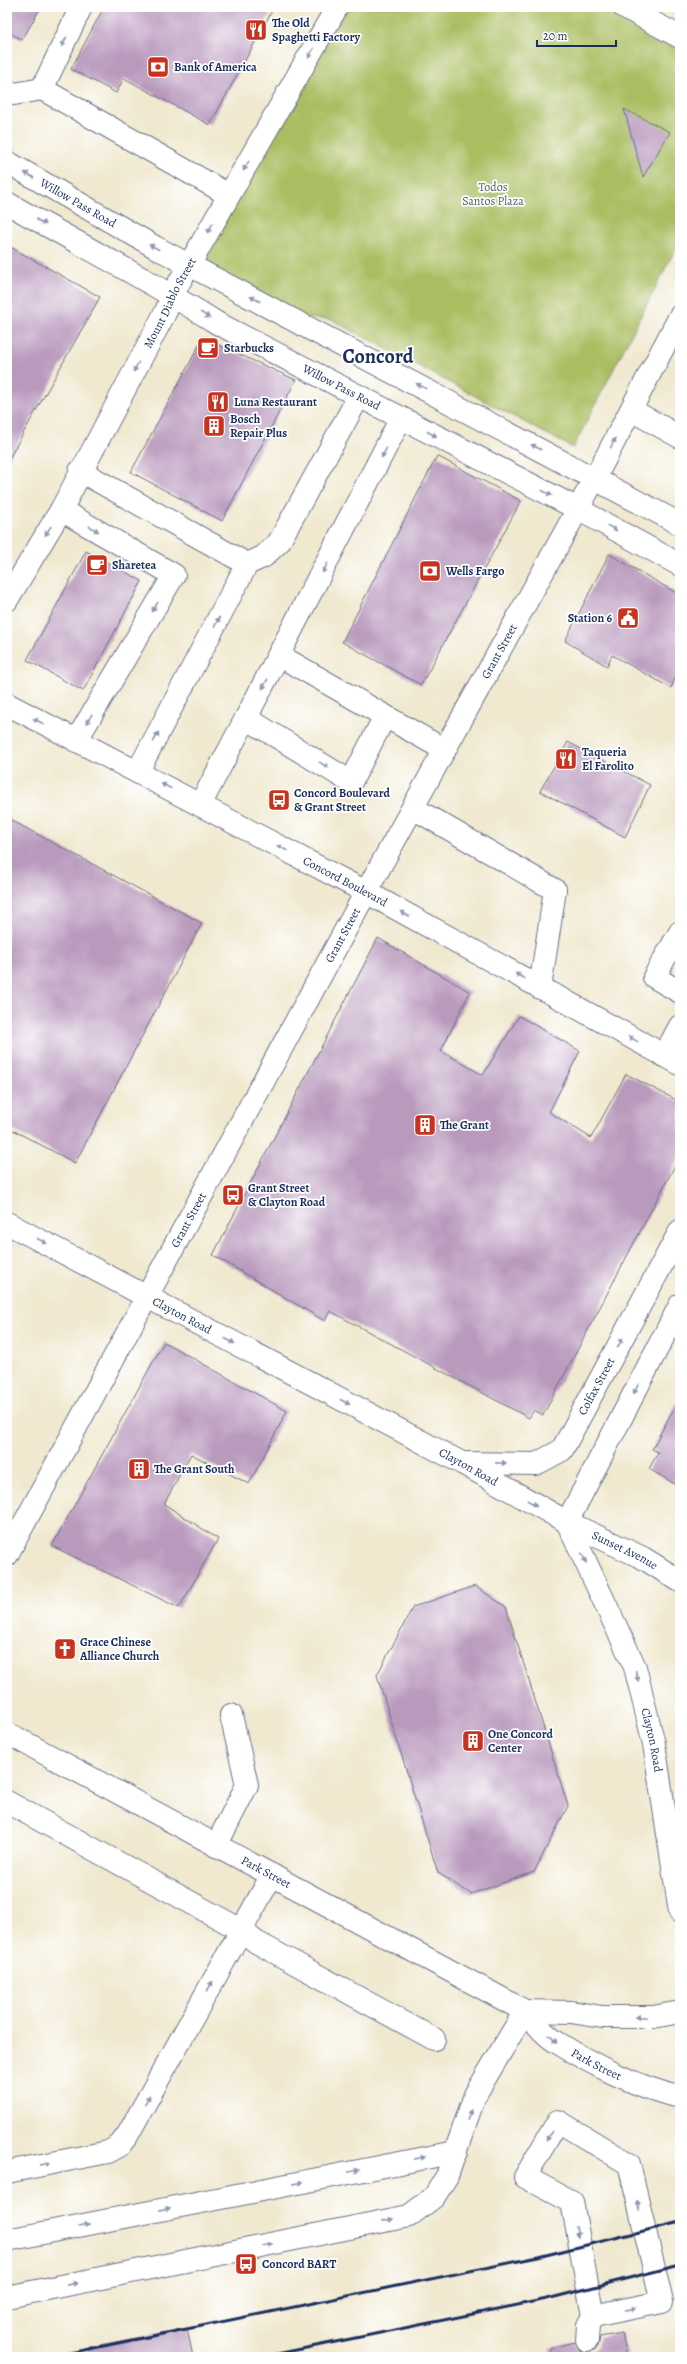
<svg xmlns="http://www.w3.org/2000/svg" width="687" height="2364" viewBox="0 0 687 2364" font-family="Alegreya,serif">
  <rect width="100%" height="100%" fill="#fff"/>
  <filter id="ink" filterUnits="userSpaceOnUse"><feTurbulence type="fractalNoise" baseFrequency=".025" numOctaves="2"/><feDisplacementMap in="SourceGraphic" scale="8" xChannelSelector="R" yChannelSelector="G"/><feConvolveMatrix kernelMatrix="1 2 1 2 8 2 1 2 1" color-interpolation-filters="sRGB"/></filter>
  <filter id="wash" filterUnits="userSpaceOnUse"><feTurbulence type="fractalNoise" baseFrequency=".012" numOctaves="4" result="noise"/><feDisplacementMap in="SourceGraphic" scale="16" xChannelSelector="R" yChannelSelector="G"/><feGaussianBlur stdDeviation="0.9" result="paint"/><feColorMatrix in="noise" values="0 0 0 0 0 0 0 0 0 0 0 0 0 0 0 0 0 1.4 0 .05"/><feComposite in="paint" operator="in"/></filter>
  <g filter="url(#wash)">
    <rect width="100%" height="100%" fill="#f0e8cf"/>
    <path fill="#aabd61" stroke="#627660" d="M337 7H624L680 37V240L573 448 332 320 290 317 189 264Z"/>
    <g id="blocks">
      <path fill="#b99abd" d="M7 7H41L22 40 7 31Z
        M104 7H274L210 125 124 78 116 93 71 69Z
        M624 109 670 132 643 177Z
        M7 245 100 297 7 462Z
        M203 338 296 380 222 521 131 472Z
        M437 456 521 501 421 685 342 642Z
        M86 551 142 581 83 691 27 660Z
        M609 554 680 595V666L671 688 612 655 607 666 565 641Z
        M568 742 650 785 625 837 540 791Z
        M7 818 202 923 75 1163 7 1127Z
        M378 938 470 992 441 1051 483 1075 519 1016 580 1051 549 1112 591 1138 626 1074 680 1102V1156L543 1415 534 1410 529 1418 330 1311 325 1321 213 1255Z
        M164 1342 287 1411 249 1484 191 1454 164 1504 218 1539 179 1608 52 1546Z
        M680 1397V1487L649 1469 658 1452 652 1449Z
        M475 1586 506 1607 568 1806 534 1872 471 1894 438 1873 377 1675 413 1607Z
        M187 2328 193 2357H90L89 2347Z
        M622 2333 627 2357H552L551 2348 575 2342 580 2351H592L598 2347 600 2337Z"/>
    </g>
  </g>
  <g filter="url(#ink)">
    <use href="#blocks" fill-opacity="0" stroke="#667086" stroke-width="1"/>
    <g fill="none" stroke-linecap="round" stroke-linejoin="round">
      <g stroke="#667086" stroke-width="24">
        <g id="minor">
          <path d="M624 7 680 37"/>
          <path d="M42 89 81 7"/>
          <path d="M14 94 42 89 229 195"/>
          <path d="M631 410 680 437"/>
          <path d="M80 471 247 564 263 557 279 542 359 396"/>
          <path d="M61 510 174 575 76 741"/>
          <path id="s1" d="M7 600 61 510 166 311 172 295 337 7"/>
          <path d="M280 656 385 716 351 782 246 718 401 418"/>
          <path d="M385 716 445 750"/>
          <path d="M138 771 247 564"/>
          <path d="M200 805 246 718"/>
          <path d="M413 808 555 890 540 988"/>
          <path d="M680 932 654 977 680 992"/>
          <path d="M664 1056 680 1026"/>
          <path id="s2" d="M680 1305 567 1522 643 1558 680 1581"/>
          <path id="s3" d="M462 1463 536 1464 562 1450 680 1231"/>
          <path id="s4" d="M7 1555 366 892 595 478 680 316"/>
          <path id="s5" d="M7 1733 525 2011C535 2022 545 2036 558 2043 591 2064 641 2089 680 2097"/>
          <path d="M7 1802 241 1930 256 1942 434 2039"/>
          <path d="M216 1846 247 1785 231 1715"/>
          <path d="M525 2011 571 2012 602 2017H653L680 2012"/>
          <path d="M7 2172 108 2152 119 2146 127 2136 272 1875"/>
          <path d="M7 2240 456 2152"/>
          <path d="M7 2297 409 2216 434 2197 447 2176 475 2095 525 2011"/>
          <path d="M587 2340 588 2325 593 2316 572 2202 525 2177 558 2121 629 2164 662 2302 593 2316"/>
        </g>
      </g>
      <g stroke="#667086" stroke-width="24">
        <g id="major">
          <path id="s6" d="M7 162 155 247 680 524"/>
          <path id="s7" d="M7 203C77 243 149 280 217 323L578 509 680 565"/>
          <path id="s8" d="M7 704 366 892 680 1064"/>
          <path id="s9" d="M7 1223 462 1463 567 1522 635 1667 654 1744 680 1912"/>
        </g>
      </g>
      <use href="#minor" stroke="#fff" stroke-width="22"/>
      <use href="#major" stroke="#fff" stroke-width="22"/>
      <path stroke="#1b2f5e" stroke-width="3" d="M50 2357 538 2257 680 2222
        M262 2357 547 2299 680 2265"/>
    </g>
    <defs><path id="oneway-solid" d="M-6-.8H1V-3.2L6.5 0L1 3.2V.8H-6Z"/></defs>
    <g fill="#8d97ae">
      <use href="#oneway-solid" transform="translate(64 42) rotate(116)"/>
      <use href="#oneway-solid" transform="translate(311 53) rotate(120)"/>
      <use href="#oneway-solid" transform="translate(246 166) rotate(120)"/>
      <use href="#oneway-solid" transform="translate(29 175) rotate(-150)"/>
      <use href="#oneway-solid" transform="translate(41 222) rotate(30)"/>
      <use href="#oneway-solid" transform="translate(210 228) rotate(120)"/>
      <use href="#oneway-solid" transform="translate(154 247) rotate(-152)"/>
      <use href="#oneway-solid" transform="translate(255 299) rotate(-152)"/>
      <use href="#oneway-solid" transform="translate(205 315) rotate(32)"/>
      <use href="#oneway-solid" transform="translate(136 367) rotate(118)"/>
      <use href="#oneway-solid" transform="translate(421 386) rotate(-152)"/>
      <use href="#oneway-solid" transform="translate(432 434) rotate(27)"/>
      <use href="#oneway-solid" transform="translate(613 443) rotate(-63)"/>
      <use href="#oneway-solid" transform="translate(536 447) rotate(-152)"/>
      <use href="#oneway-solid" transform="translate(384 453) rotate(117)"/>
      <use href="#oneway-solid" transform="translate(547 493) rotate(27)"/>
      <use href="#oneway-solid" transform="translate(612 528) rotate(29)"/>
      <use href="#oneway-solid" transform="translate(94 529) rotate(30)"/>
      <use href="#oneway-solid" transform="translate(48 531) rotate(121)"/>
      <use href="#oneway-solid" transform="translate(325 568) rotate(117)"/>
      <use href="#oneway-solid" transform="translate(155 607) rotate(121)"/>
      <use href="#oneway-solid" transform="translate(217 622) rotate(-62)"/>
      <use href="#oneway-solid" transform="translate(265 684) rotate(119)"/>
      <use href="#oneway-solid" transform="translate(89 719) rotate(121)"/>
      <use href="#oneway-solid" transform="translate(38 721) rotate(-152)"/>
      <use href="#oneway-solid" transform="translate(156 737) rotate(-62)"/>
      <use href="#oneway-solid" transform="translate(324 765) rotate(31)"/>
      <use href="#oneway-solid" transform="translate(166 786) rotate(-152)"/>
      <use href="#oneway-solid" transform="translate(282 848) rotate(-152)"/>
      <use href="#oneway-solid" transform="translate(405 914) rotate(-151)"/>
      <use href="#oneway-solid" transform="translate(520 976) rotate(-151)"/>
      <use href="#oneway-solid" transform="translate(633 1039) rotate(-151)"/>
      <use href="#oneway-solid" transform="translate(42 1241) rotate(28)"/>
      <use href="#oneway-solid" transform="translate(230 1341) rotate(28)"/>
      <use href="#oneway-solid" transform="translate(620 1343) rotate(-62)"/>
      <use href="#oneway-solid" transform="translate(636 1389) rotate(117)"/>
      <use href="#oneway-solid" transform="translate(345 1402) rotate(28)"/>
      <use href="#oneway-solid" transform="translate(501 1463) rotate(1)"/>
      <use href="#oneway-solid" transform="translate(532 1503) rotate(30)"/>
      <use href="#oneway-solid" transform="translate(584 1558) rotate(65)"/>
      <use href="#oneway-solid" transform="translate(637 1676) rotate(76)"/>
      <use href="#oneway-solid" transform="translate(210 1986) rotate(-61)"/>
      <use href="#oneway-solid" transform="translate(641 2017) rotate(180)"/>
      <use href="#oneway-solid" transform="translate(553 2039) rotate(43)"/>
      <use href="#oneway-solid" transform="translate(147 2100) rotate(-61)"/>
      <use href="#oneway-solid" transform="translate(469 2115) rotate(-71)"/>
      <use href="#oneway-solid" transform="translate(549 2136) rotate(120)"/>
      <use href="#oneway-solid" transform="translate(420 2158) rotate(-11)"/>
      <use href="#oneway-solid" transform="translate(45 2164) rotate(-11)"/>
      <use href="#oneway-solid" transform="translate(354 2171) rotate(-12)"/>
      <use href="#oneway-solid" transform="translate(298 2183) rotate(-11)"/>
      <use href="#oneway-solid" transform="translate(639 2206) rotate(-103)"/>
      <use href="#oneway-solid" transform="translate(165 2209) rotate(-11)"/>
      <use href="#oneway-solid" transform="translate(388 2220) rotate(-11)"/>
      <use href="#oneway-solid" transform="translate(84 2225) rotate(-12)"/>
      <use href="#oneway-solid" transform="translate(577 2232) rotate(80)"/>
      <use href="#oneway-solid" transform="translate(267 2245) rotate(-11)"/>
      <use href="#oneway-solid" transform="translate(72 2284) rotate(-11)"/>
      <use href="#oneway-solid" transform="translate(631 2309) rotate(-11)"/>
    </g>
  </g>
  <defs>
    <g id="restaurant-square" transform="scale(1.15)"><rect x="-9" y="-9" width="18" height="18" rx="4" fill="#c8321e" stroke="#fff"/><path d="M-5-6h1v4h1v-4h1v4h1v-4h1v5L-1.5 .5V6h-2V.5L-5-1ZM5-6V6H3V1.5H1.5Q1.5-4 5-6Z" fill="#fff"/></g>
    <g id="bank-square" transform="scale(1.15)"><rect x="-9" y="-9" width="18" height="18" rx="4" fill="#c8321e" stroke="#fff"/><path d="M-6-4H6V4H-6ZM0-2.3a2.3 2.3 0 1 0 0 4.6a2.3 2.3 0 1 0 0-4.6Z" fill="#fff"/></g>
    <g id="cafe-square" transform="scale(1.15)"><rect x="-9" y="-9" width="18" height="18" rx="4" fill="#c8321e" stroke="#fff"/><path d="M-5.5-4.5H6V0H3Q3 3.5 0 3.5H-2.5Q-5.5 3.5-5.5 0ZM3-3.2v2h1.7v-2ZM-6 4.5H4V6H-6Z" fill="#fff"/></g>
    <g id="building-square" transform="scale(1.15)"><rect x="-9" y="-9" width="18" height="18" rx="4" fill="#c8321e" stroke="#fff"/><path d="M-4-6H4V6H1V3H-1V6H-4ZM-2.5-4.3h1.7v1.8h-1.7ZM.8-4.3h1.7v1.8H.8ZM-2.5-1h1.7V.8h-1.7ZM.8-1h1.7V.8H.8Z" fill="#fff"/></g>
    <g id="civic-square" transform="scale(1.15)"><rect x="-9" y="-9" width="18" height="18" rx="4" fill="#c8321e" stroke="#fff"/><path d="M-.6-6.5H3V-4.5H.6V-3L4-1V1h2V6H-6V1h2V-1L-.6-3ZM-1.2 2.5V6h2.4V2.5Z" fill="#fff"/></g>
    <g id="bus-square" transform="scale(1.15)"><rect x="-9" y="-9" width="18" height="18" rx="4" fill="#c8321e" stroke="#fff"/><path d="M-5-6H5V4H4V6H2V4H-2V6H-4V4H-5ZM-3.5-4V0h7V-4ZM-3.5 1.2v1.5H-2V1.2ZM2 1.2v1.5H3.5V1.2Z" fill="#fff"/></g>
    <g id="church-square" transform="scale(1.15)"><rect x="-9" y="-9" width="18" height="18" rx="4" fill="#c8321e" stroke="#fff"/><path d="M-1.2-6h2.4v3.5h3.3v2.4h-3.3V6h-2.4V-.1h-3.3v-2.4h3.3Z" fill="#fff"/></g>
  </defs>
  <g fill-rule="evenodd">
    <use href="#restaurant-square" x="256" y="30"/>
    <use href="#bank-square" x="158" y="67"/>
    <use href="#cafe-square" x="208" y="348"/>
    <use href="#restaurant-square" x="218" y="402"/>
    <use href="#building-square" x="214" y="426"/>
    <use href="#cafe-square" x="97" y="565"/>
    <use href="#bank-square" x="430" y="571"/>
    <use href="#civic-square" x="628" y="618"/>
    <use href="#restaurant-square" x="566" y="759"/>
    <use href="#bus-square" x="279" y="800"/>
    <use href="#building-square" x="425" y="1125"/>
    <use href="#bus-square" x="233" y="1195"/>
    <use href="#building-square" x="139" y="1469"/>
    <use href="#church-square" x="65" y="1649"/>
    <use href="#building-square" x="473" y="1741"/>
    <use href="#bus-square" x="246" y="2264"/>
  </g>
  <g text-anchor="middle" stroke-width="3.5" stroke-linejoin="round" paint-order="stroke">
    <g font-size="12" font-weight="bold" fill="#1b2f5e" stroke="#fff" text-anchor="start">
      <text x="272" y="27">The Old<tspan x="272" dy="14">Spaghetti Factory</tspan></text>
      <text x="174" y="71">Bank of America</text>
      <text x="224" y="352">Starbucks</text>
      <text x="234" y="406">Luna Restaurant</text>
      <text x="230" y="423">Bosch<tspan x="230" dy="14">Repair Plus</tspan></text>
      <text x="112" y="569">Sharetea</text>
      <text x="446" y="575">Wells Fargo</text>
      <text x="612" y="622" text-anchor="end">Station 6</text>
      <text x="582" y="756">Taqueria<tspan x="582" dy="14">El Farolito</tspan></text>
      <text x="294" y="797">Concord Boulevard<tspan x="294" dy="14">&amp; Grant Street</tspan></text>
      <text x="440" y="1129">The Grant</text>
      <text x="248" y="1192">Grant Street<tspan x="248" dy="14">&amp; Clayton Road</tspan></text>
      <text x="154" y="1473">The Grant South</text>
      <text x="80" y="1646">Grace Chinese<tspan x="80" dy="14">Alliance Church</tspan></text>
      <text x="488" y="1738">One Concord<tspan x="488" dy="14">Center</tspan></text>
      <text x="262" y="2268">Concord BART</text>
    </g>
    <g font-size="12" fill="#4d615f" stroke="#fff">
      <text x="493" y="191">Todos<tspan x="493" dy="14">Santos Plaza</tspan></text>
    </g>
    <g font-size="12" fill="#1b2f5e" stroke="#fff">
      <text dy="4" stroke="none"><textPath href="#s6" startOffset="82">Willow Pass Road</textPath></text>
      <text dy="4" stroke="none"><textPath href="#s1" startOffset="339">Mount Diablo Street</textPath></text>
      <text dy="4" stroke="none"><textPath href="#s7" startOffset="382">Willow Pass Road</textPath></text>
      <text dy="4" stroke="none"><textPath href="#s4" startOffset="1029">Grant Street</textPath></text>
      <text dy="4" stroke="none"><textPath href="#s8" startOffset="382">Concord Boulevard</textPath></text>
      <text dy="4" stroke="none"><textPath href="#s4" startOffset="705">Grant Street</textPath></text>
      <text dy="4" stroke="none"><textPath href="#s4" startOffset="381">Grant Street</textPath></text>
      <text dy="4" stroke="none"><textPath href="#s9" startOffset="198">Clayton Road</textPath></text>
      <text dy="4" stroke="none"><textPath href="#s3" startOffset="176">Colfax Street</textPath></text>
      <text dy="4" stroke="none"><textPath href="#s9" startOffset="522">Clayton Road</textPath></text>
      <text dy="4" stroke="none"><textPath href="#s2" startOffset="309">Sunset Avenue</textPath></text>
      <text dy="4" stroke="none"><textPath href="#s9" startOffset="870">Clayton Road</textPath></text>
      <text dy="4" stroke="none"><textPath href="#s5" startOffset="294">Park Street</textPath></text>
      <text dy="4" stroke="none"><textPath href="#s5" startOffset="678">Park Street</textPath></text>
    </g>
    <g font-size="20" font-weight="bold" fill="#1b2f5e" stroke="#fff">
      <text x="378" y="363">Concord</text>
    </g>
  </g>
  <rect width="687" height="2364" fill="none" stroke="#fff" stroke-width="24"/>
  <path d="M537 40v6h79v-6" fill="none" stroke="#1b2f5e" stroke-width="2"/>
  <text x="543" y="40" font-size="12" fill="#1b2f5e" stroke="#ffffff" stroke-width="3" paint-order="stroke">20 m</text>
</svg>
